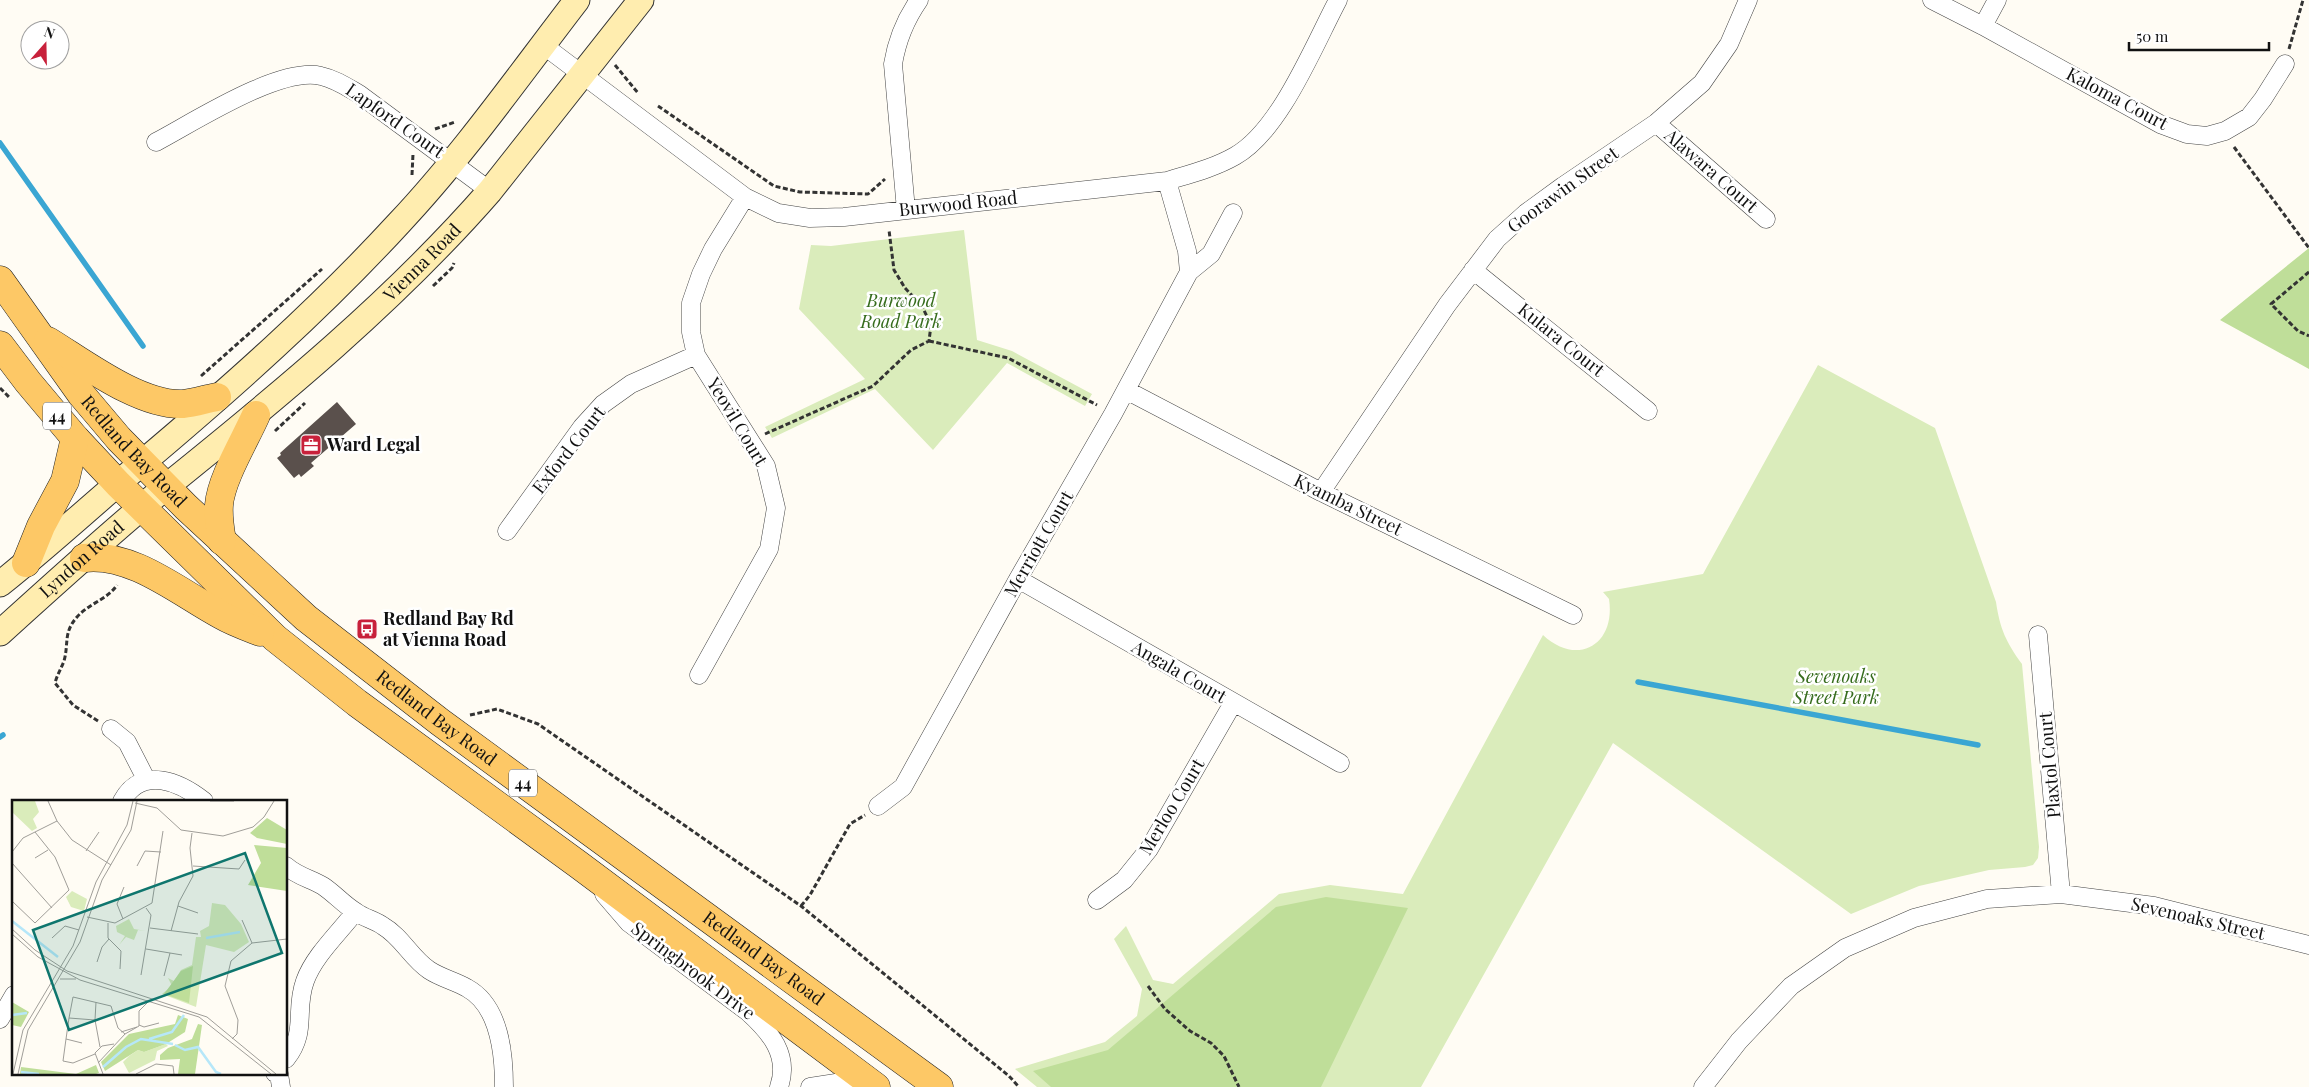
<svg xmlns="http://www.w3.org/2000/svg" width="2309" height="1087" viewBox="0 0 2309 1087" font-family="'Playfair Display',serif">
  <rect width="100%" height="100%" fill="#fffcf4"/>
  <path fill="#daecbb" d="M964 230 977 340 1012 351 1092 394 1085 406 1007 363 933 450 875 389 772 438 765 427 865 379 799 309 811 245 831 246Z
    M1818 365 1935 428 1996 602C2000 629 2006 642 2022 664L2039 847 2038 858 2033 865 2025 867 1989 870 1919 886 1851 914 1613 743 1421 1087H1037L1015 1069 1105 1042 1137 1016 1142 989 1114 939 1126 926 1153 980 1173 984 1279 894 1330 885 1403 894 1543 635C1577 667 1616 645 1609 599L1603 592 1703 574Z"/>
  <path fill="#bfde99" d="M2309 248V369L2220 320Z
    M1326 897 1408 908 1321 1087H1051L1033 1071 1108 1050 1276 907Z"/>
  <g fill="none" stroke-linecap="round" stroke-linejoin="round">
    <path stroke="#3aa6d3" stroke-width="5.5" d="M0 143 143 346
      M1638 682 1978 745
      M0 737 3 735"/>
  </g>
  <path fill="#5a504c" d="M337 402 356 424 311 463 314 466 301 477 299 474 294 478 277 458 281 455 280 453Z"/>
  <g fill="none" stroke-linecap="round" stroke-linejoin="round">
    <g stroke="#444" stroke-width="19">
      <path id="street" d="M1932 0 1983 26 2160 124 2187 134 2207 136 2225 131 2249 117 2263 99 2285 64
        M1983 26 1997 0
        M543 45 745 197 778 213 810 218 844 217 1167 181C1190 174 1214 168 1235 156 1280 131 1314 45 1338 0
        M1656 123 1766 219
        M156 142C194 122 280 66 321 76 335 79 347 87 359 94L490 191
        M906 210 893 64C897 40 905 20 919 0
        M1473 270 1648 411
        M1189 272 1211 254 1233 213
        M1126 390 1321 492 1573 615
        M1321 492 1447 305 1497 239 1526 213 1563 186 1656 123 1702 83 1729 44 1748 0
        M507 531 582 427 603 404 631 384 696 355
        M1018 579 1340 763
        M2038 635 2061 894
        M699 675 769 549 776 508 766 466 696 355 691 332V303L701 274 713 249 745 197
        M111 729 127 742 147 781
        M122 801C142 765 180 782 204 801
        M878 806 903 787 1018 579 1113 414 1189 272 1187 251 1167 181
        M286 866C297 876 311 879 323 886 335 894 344 905 356 912 364 918 375 920 383 926 402 937 411 958 429 970 441 978 455 981 467 988 500 1006 504 1054 504 1087
        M604 894 629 923 748 1012C770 1032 790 1055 779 1087
        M1097 900 1124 880 1149 849 1233 703
        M0 1019 14 995
        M286 1059C308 1031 294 1011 305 981 314 956 338 934 355 912
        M275 1073 279 1074 281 1087
        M810 1087 836 1083 844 1087
        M1703 1087 1739 1041 1791 986 1845 948 1914 918 1987 899 2061 894 2154 906 2309 945"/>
    </g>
    <g stroke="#333" stroke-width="27">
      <g id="secondary">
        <path d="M0 584C49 545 94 503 142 463 231 388 320 309 399 223 463 155 520 74 577 0"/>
        <path id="s1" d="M0 633C55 583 110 533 167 486 280 395 394 301 490 191L641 0"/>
      </g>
    </g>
    <g stroke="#222" stroke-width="29">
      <g id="primary">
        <path id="s2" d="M0 280 81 394 119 439 186 507 306 618 440 722 939 1087"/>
        <path d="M48 341C84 363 140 406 183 404 194 403 206 399 217 397"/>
        <path d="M0 345 28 382 75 438 118 484 275 638 357 703 579 865 876 1087"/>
        <path d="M222 541C220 529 218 518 219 505 221 479 245 440 256 415"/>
        <path d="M84 558C132 552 180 593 221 615 233 622 247 627 260 632"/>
        <path d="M26 563 41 526 65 481 75 438"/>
      </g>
    </g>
    <path stroke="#333" stroke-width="3" stroke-dasharray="5 2.5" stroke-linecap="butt" d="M2289 49 2303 0
      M615 65 638 93
      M658 106 774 186 800 192 868 194 885 179
      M435 129 455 122
      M2234 147 2309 248
      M412 175 413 154
      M2309 272 2271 304 2298 331 2309 336
      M433 286 452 268 454 263
      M929 341 1008 358 1097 405
      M201 376 322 269
      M0 388 10 398
      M275 431 305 403
      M765 434 873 386 911 350 929 341 931 325 922 306 905 288 894 270 889 230
      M470 715 497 709 538 724 801 906 1009 1076 1019 1087
      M98 721 73 705 55 683C57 675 61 669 64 661 69 643 63 633 77 617 88 604 108 599 117 585
      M801 906 810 895 850 824 865 815
      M1148 986 1165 1009 1190 1031 1211 1043 1224 1056 1239 1087"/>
    <use href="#street" stroke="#fff" stroke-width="18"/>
    <use href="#secondary" stroke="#ffedaf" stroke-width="25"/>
    <use href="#primary" stroke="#fdc866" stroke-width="28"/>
  </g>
  <defs>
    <g id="office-square" transform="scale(1.125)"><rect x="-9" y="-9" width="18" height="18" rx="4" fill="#c8213b" stroke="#fff"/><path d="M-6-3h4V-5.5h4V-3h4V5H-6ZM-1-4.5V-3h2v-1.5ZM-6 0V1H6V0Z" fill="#fff"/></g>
    <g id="bus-square" transform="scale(1.125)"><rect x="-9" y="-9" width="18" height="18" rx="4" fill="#c8213b" stroke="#fff"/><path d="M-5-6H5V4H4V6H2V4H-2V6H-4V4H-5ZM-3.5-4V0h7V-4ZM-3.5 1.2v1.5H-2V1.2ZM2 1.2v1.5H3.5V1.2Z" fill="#fff"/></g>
  </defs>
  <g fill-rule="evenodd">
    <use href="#office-square" x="311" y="445"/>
    <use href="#bus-square" x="367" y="629"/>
  </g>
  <g text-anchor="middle" stroke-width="5" stroke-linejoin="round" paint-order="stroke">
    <g fill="#fff" stroke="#585858" stroke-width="1">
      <rect x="43" y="402.5" width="28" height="27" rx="4"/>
      <rect x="509" y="769.5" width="28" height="27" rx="4"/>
    </g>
    <g font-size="16" font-weight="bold" fill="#111">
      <text x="57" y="422">44</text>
      <text x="523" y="789">44</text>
    </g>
    <g font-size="18" fill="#111" stroke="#fff">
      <text transform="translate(2117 99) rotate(28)" y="6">Kaloma Court</text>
      <text transform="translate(395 121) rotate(35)" y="6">Lapford Court</text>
      <text transform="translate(1711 171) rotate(41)" y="6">Alawara Court</text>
      <text transform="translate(1563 190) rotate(-36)" y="6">Goorawin Street</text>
      <text transform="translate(958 204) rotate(-6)" y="6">Burwood Road</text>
      <text dy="6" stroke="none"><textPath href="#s1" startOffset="562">Vienna Road</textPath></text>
      <text transform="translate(1561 340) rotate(39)" y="6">Kulara Court</text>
      <text transform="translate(737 422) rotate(59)" y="6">Yeovil Court</text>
      <text transform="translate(569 450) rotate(-52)" y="6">Exford Court</text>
      <text dy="6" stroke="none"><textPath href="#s2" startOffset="218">Redland Bay Road</textPath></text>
      <text transform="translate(1348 505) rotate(26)" y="6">Kyamba Street</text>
      <text transform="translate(1039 544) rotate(-60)" y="6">Merriott Court</text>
      <text dy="6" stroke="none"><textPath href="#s1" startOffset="110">Lyndon Road</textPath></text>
      <text transform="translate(1179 672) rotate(30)" y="6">Angala Court</text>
      <text dy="6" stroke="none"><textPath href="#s2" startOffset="622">Redland Bay Road</textPath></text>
      <text transform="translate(2050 765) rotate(-95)" y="6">Plaxtol Court</text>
      <text transform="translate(1172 807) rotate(-59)" y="6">Merloo Court</text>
      <text transform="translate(2198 919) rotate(13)" y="6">Sevenoaks Street</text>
      <text dy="6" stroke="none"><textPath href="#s2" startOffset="1028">Redland Bay Road</textPath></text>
      <text transform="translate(693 971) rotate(37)" y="6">Springbrook Drive</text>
    </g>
    <g font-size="18" font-style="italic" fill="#366c1d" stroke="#fff">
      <text x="901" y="307">Burwood<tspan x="901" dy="21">Road Park</tspan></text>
      <text x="1836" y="683">Sevenoaks<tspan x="1836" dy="21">Street Park</tspan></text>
    </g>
    <g font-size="18" font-weight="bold" fill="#111" stroke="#fff" text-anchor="start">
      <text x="327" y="451">Ward Legal</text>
      <text x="383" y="625">Redland Bay Rd<tspan x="383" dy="21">at Vienna Road</tspan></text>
    </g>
  </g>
  <g transform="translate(12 800)">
    <rect width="275" height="275" fill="#fffcf4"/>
    <path d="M0 1H23L27 12 21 19 25 28 20 31 0 12ZM60 91 75 99 72 111 59 107 54 97ZM200 103 213 105 229 124 237 142 222 152 194 145 184 207 150 194 160 186 156 178 162 181 169 170 180 165 184 137H189L188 131 197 126ZM117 119 122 129 134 131 126 130 122 140 114 137 107 145 113 136 105 132 104 126ZM154 244 156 246 145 251 143 260 117 273 111 262 117 256 126 250 132 252Z" fill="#daecbb"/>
    <path d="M255 18 275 30V44L245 38 238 33ZM242 45 275 48V91L236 85 249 63ZM181 166 177 203 152 194 169 171ZM0 202 17 212 9 227 0 225ZM166 215 176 219 173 232 154 244 132 252 126 250 93 271 89 262 117 234 163 224ZM186 224 190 225 183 274H166L168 259 148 260V255L156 248 180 239ZM84 265 87 273 84 274H8L9 267 64 274Z" fill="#bfde99"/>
    <path fill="none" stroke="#b6e7f9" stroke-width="2.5" d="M0 121 46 157M194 138 228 132M0 215 15 213M137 239 160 232 172 215M163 245 173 250 186 247 204 272 209 274M91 267 114 247 129 239 161 244M9 272 27 274"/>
    <path fill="none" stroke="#a09e99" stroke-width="1" d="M36 1 45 21 60 40 99 65M198 1H222M123 3 145 8 169 30 211 36 241 27 252 17 262 1M74 51 87 32M0 52 11 38 45 21M23 58 36 50M0 63 40 108M125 66 133 51 149 52M181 66 227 69 233 60M0 101 23 123 57 90 43 57 23 32M166 106 186 113M75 117 103 123 140 103 151 31M111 119 105 104 112 87M230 120 240 143M96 123V138L109 151 108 169M138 128 186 134M0 129 23 150 55 171 195 217 264 274M159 131 167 102 181 76 178 48 180 33M0 134 26 157 68 180 187 217 259 274M40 138 53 126 67 130M134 149 170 155M85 162 90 147 97 139M129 175 139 115 134 108M152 176 158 153M48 179H64M83 220 84 202M127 225 132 227 147 223M127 226V211L136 202M109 232 125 227M54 239 57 218M220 239 225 234 226 220 213 186 219 161 240 143 275 139M70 243 54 239 51 261 61 263 83 254M88 247 83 220 57 218 61 197 99 206 106 228 113 234M86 263 113 234 127 226M1 274 11 230 61 146 84 82 115 25 121 1M6 274 16 230 68 142 90 80 119 30 125 1M91 274 83 253 90 246 102 244M124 274 144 264 161 266 162 274"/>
    <path fill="#0f766e" fill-opacity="0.15" stroke="#0f766e" stroke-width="2.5" d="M233 53 270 153 57 230 21 130Z"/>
    <rect width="275" height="275" fill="none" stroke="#111" stroke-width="2.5"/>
  </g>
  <g transform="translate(45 45) rotate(20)"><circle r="24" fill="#ffffff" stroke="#a0a0a0"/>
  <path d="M0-4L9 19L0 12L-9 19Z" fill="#c8213b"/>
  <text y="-8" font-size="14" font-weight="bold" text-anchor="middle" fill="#111111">N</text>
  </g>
  <path d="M2129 42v8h140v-8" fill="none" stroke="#111111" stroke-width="2.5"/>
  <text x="2136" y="42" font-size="15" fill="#111111" stroke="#ffffff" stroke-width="4" paint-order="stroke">50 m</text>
</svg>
